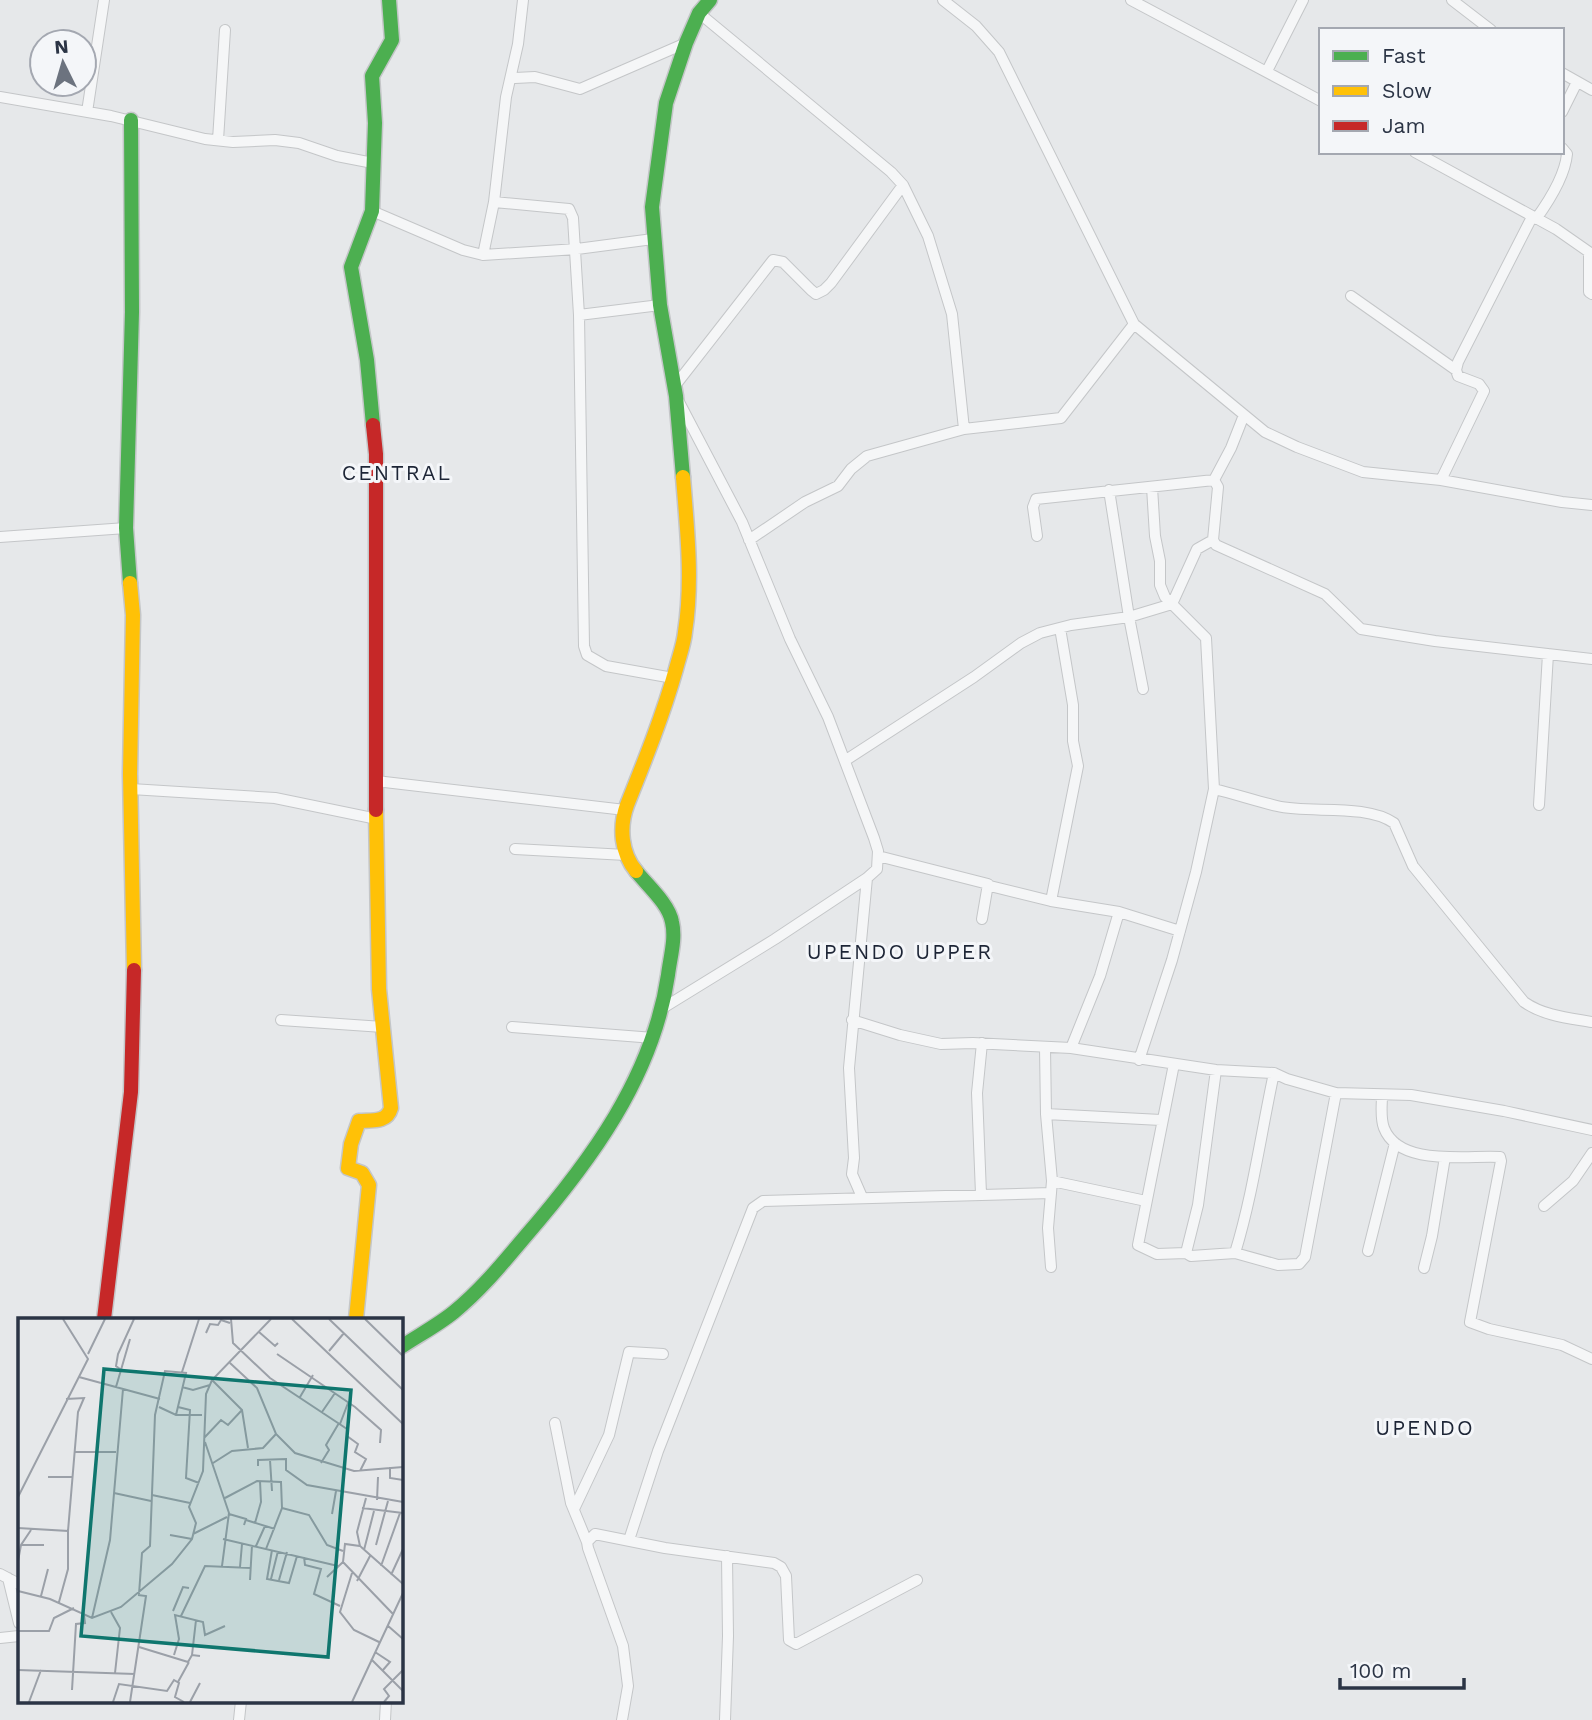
<svg xmlns="http://www.w3.org/2000/svg" width="1592" height="1720" viewBox="0 0 1592 1720" font-family="'Work Sans',sans-serif">
  <rect width="100%" height="100%" fill="#e6e8ea"/>
  <g fill="none" stroke-linecap="round" stroke-linejoin="round">
    <g stroke="#c4c6c8" stroke-width="12">
      <path id="street" d="M943 0 976 26 999 52 1134 324 1265 432 1297 447 1363 472 1441 480 1562 502 1592 505
        M1131 0 1321 101
        M1452 0 1491 30
        M699 13 891 172 903 185 928 236 952 314 964 429
        M1267 71 1303 0
        M1562 73 1592 90
        M512 76 515 78 535 77 580 89 686 43
        M0 97 111 116 205 139 233 142 275 140 299 143 337 156 373 163
        M87 112 104 0
        M1562 112 1577 82
        M218 140 225 30
        M1415 152 1556 229 1589 252V292L1592 294
        M494 202 569 209 573 218 579 315 584 646 587 655 606 666 673 678
        M372 211 463 250 483 255 577 249 653 239
        M1536 219C1549 201 1565 176 1567 154L1562 148
        M483 255 494 202 506 97 518 44 523 0
        M1351 296 1456 370
        M579 315 660 305
        M674 387 773 260 783 262 811 290 816 294 824 290 831 283 903 185
        M678 400 742 522 790 639 828 717 874 838 878 851 877 869 867 878 849 1068 854 1158 852 1174 862 1197
        M1214 480 1231 448 1244 415
        M1441 480 1484 391 1479 384 1458 376 1456 370 1458 362 1532 217
        M1152 487 1155 536 1160 561V585L1165 597 1172 604 1197 549 1213 540
        M1109 490 1129 617 1143 689
        M1037 536 1033 507 1036 499 1214 480 1218 487 1213 540 1216 545 1325 594 1361 629 1435 641 1592 659
        M0 537 126 528
        M749 540 805 502 838 486 851 469 867 456 964 429 1061 418 1134 324
        M846 760 974 677 1021 643 1040 633 1071 625 1129 617 1172 604 1206 638 1214 789 1196 872 1172 960 1139 1060
        M376 781 625 810
        M131 789 275 798 377 819
        M1214 789C1235 794 1256 801 1277 806 1309 814 1365 803 1394 823L1413 866 1524 1002C1544 1016 1569 1018 1592 1022
        M1539 805 1548 654
        M515 849 626 855
        M878 856 988 884 982 919
        M990 886 1051 901 1119 912 1180 931
        M1051 901 1078 766 1073 741V705L1060 628
        M663 1008 775 939 867 878
        M281 1020 383 1027
        M852 1020 900 1035 941 1044 973 1043 1071 1048 1216 1070 1274 1073 1287 1079 1336 1093 1411 1095 1504 1111 1592 1130
        M512 1027 654 1038
        M1045 1048 1046 1114 1052 1181 1048 1228 1051 1267
        M1071 1048 1100 976 1119 912
        M1174 1064 1138 1245 1157 1254 1186 1253 1191 1256 1235 1253 1278 1265 1299 1264 1305 1257 1336 1093
        M1382 1095C1382 1105 1380 1118 1384 1128 1399 1167 1467 1155 1500 1157L1501 1161 1470 1322 1489 1329 1562 1345 1592 1359
        M1046 1114 1161 1120
        M1052 1181 1146 1201
        M981 1194 977 1093 982 1043
        M1544 1206 1573 1181 1592 1153
        M1368 1251 1395 1143
        M1186 1253 1198 1205 1216 1070
        M1235 1253C1253 1194 1261 1133 1274 1073
        M1424 1268 1432 1236 1445 1157
        M555 1423 571 1503 587 1542
        M574 1509 609 1435 629 1352 663 1354
        M629 1540 658 1451 753 1208 763 1201 1051 1193
        M0 1574 19 1584
        M8 1578 19 1623
        M0 1638 19 1636
        M239 1720 241 1701
        M385 1720 386 1701
        M622 1720 628 1686 623 1646 588 1548 587 1542 595 1534 665 1548 774 1563 781 1567 786 1576 789 1640 796 1644 917 1580
        M725 1720 728 1636 727 1556"/>
    </g>
    <g stroke="#c4c6c8" stroke-width="17">
      <path id="fast" d="M373 425 367 360 351 267 372 211 375 123 372 76 392 40 389 0
        M683 477 676 396 660 305 652 207 666 103 686 43 699 13 710 0
        M130 583 126 528 132 312 131 120
        M401 1347C419 1335 438 1325 454 1312 481 1290 502 1264 524 1238 590 1162 653 1077 668 975 670 958 676 939 672 922 669 904 647 885 636 871"/>
    </g>
    <g stroke="#c4c6c8" stroke-width="17">
      <path id="slow" d="M130 583 133 615 130 774 134 970
        M636 871C621 853 619 827 627 805 645 760 663 715 676 669 679 657 684 644 685 632 693 581 687 528 683 477
        M356 1319 369 1185 362 1173 348 1168 351 1144 359 1121C372 1120 387 1123 391 1108L379 989 376 810"/>
    </g>
    <g stroke="#c4c6c8" stroke-width="17">
      <path id="jam" d="M373 425 376 454V810
        M104 1319 131 1092 134 970"/>
    </g>
    <use href="#street" stroke="#f5f6f7" stroke-width="10"/>
    <use href="#fast" stroke="#4caf50" stroke-width="14"/>
    <use href="#slow" stroke="#ffc107" stroke-width="14"/>
    <use href="#jam" stroke="#c62828" stroke-width="14"/>
  </g>
  <g text-anchor="middle" stroke-width="6" stroke-linejoin="round" paint-order="stroke">
    <g font-size="21" letter-spacing="2" fill="#1d2536" stroke="#f4f6f9">
      <text x="397" y="480">CENTRAL</text>
      <text x="900" y="959">UPENDO UPPER</text>
      <text x="1425" y="1435">UPENDO</text>
    </g>
  </g>
  <g transform="translate(18 1318)">
    <rect width="385" height="385" fill="#e6e8ea"/>
    <path fill="none" stroke="#9ba0a8" stroke-width="2" d="M213 1 215 25 252 60 329 111V118L340 126 337 134 348 141 342 153M274 1 385 106M311 1 385 72M347 1 385 38M241 14 257 28 260 25M188 15 192 6 200 7 203 2 212 5M311 33 326 15M70 36 87 1M259 36 337 89 363 112 362 125M212 45 239 70 258 116 277 135 336 153 385 149M102 51 98 48 100 36 116 1M164 54 181 1M61 59 142 81M194 62 224 92 230 130M98 69 112 21M164 69 175 72 192 67M282 79 295 57M48 81 66 80 60 94 50 213M141 89 158 97H184M160 89 172 92 168 160 181 165M304 94 317 75M322 106 330 85M186 120 203 102 210 107 224 92M187 124 211 195 204 248M56 134H98M252 142 254 173M195 145 214 133 245 130 258 116M303 145 311 132 308 127 321 105M240 148V142L268 141V152L289 167 385 184M372 149V160L385 162M30 159H54M96 175 133 183M134 177 172 185M0 179 70 41 45 1M207 180 239 163 263 164 264 190 248 231M359 182 360 159M264 190 291 197 309 227 325 233M344 190 385 195M211 196 228 201 226 207M314 196 318 173M228 202 257 211M237 205 243 184 242 163M0 210 50 213V251L41 284M175 216 209 199M152 217 174 221M205 221 320 248M3 227H26M358 227 370 183M238 228 247 208M342 228 385 266M254 232 249 261 271 265 279 238M346 232 356 193M286 239 287 247 303 251 296 276 322 288M0 243 3 227 13 212M325 244 375 296M363 248 382 195M222 249 224 226M334 255 322 294 336 312 361 324M373 257 385 231M309 259 325 244 327 226 342 228 339 214 348 180M253 261 260 233M232 262 234 227M261 262 269 234M339 263 352 238M0 273 32 281 74 300 103 289 154 246 174 221 178 205 171 189 185 153 188 76 194 62 253 1M121 276 124 235 132 228 137 97 147 53 168 55 158 97M23 278 30 251M155 293 165 269 171 270M93 294 102 310 97 355M163 298 187 248 233 250M74 300 92 222 105 71M369 307 385 321M0 313H31L36 300 56 290M121 329 170 344 174 337 182 338M357 334 372 344 365 352M156 337 161 321 157 297 185 304 187 317 207 308M174 337 178 302M353 341 385 373M0 352 117 356M160 364 171 344M54 372 58 306 67 305 66 297M11 384 23 352M95 384 101 366 149 373 156 362 161 365 157 379 166 384M112 384 128 278 120 277M172 384 182 365M334 384 385 275M366 384 371 378 366 371 385 352"/>
    <path fill="#0f766e" fill-opacity="0.15" stroke="#0f766e" stroke-width="3.5" d="M86 51 333 72 310 339 63 318Z"/>
    <rect width="385" height="385" fill="none" stroke="#2b3445" stroke-width="3.5"/>
  </g>
  <rect x="1319" y="28" width="245" height="126" fill="#f4f6f9" stroke="#a4a8b1" stroke-width="2"/>
  <rect x="1333" y="51" width="35" height="10" fill="#4caf50" stroke="#a4a8b1" stroke-width="2"/>
  <text x="1382" y="63" font-size="21" fill="#2b3445">Fast</text>
  <rect x="1333" y="86" width="35" height="10" fill="#ffc107" stroke="#a4a8b1" stroke-width="2"/>
  <text x="1382" y="98" font-size="21" fill="#2b3445">Slow</text>
  <rect x="1333" y="121" width="35" height="10" fill="#c62828" stroke="#a4a8b1" stroke-width="2"/>
  <text x="1382" y="133" font-size="21" fill="#2b3445">Jam</text>
  <g transform="translate(63 63) rotate(355)"><circle r="33" fill="#f4f6f9" stroke="#a4a8b1" stroke-width="2"/>
  <path d="M0-5L12 26L0 18L-12 26Z" fill="#6c737f"/>
  <text y="-10" font-size="19" font-weight="bold" text-anchor="middle" fill="#2b3445">N</text>
  </g>
  <path d="M1340 1678v10h124v-10" fill="none" stroke="#2b3445" stroke-width="3.5"/>
  <text x="1350" y="1678" font-size="21" fill="#2b3445" stroke="#f4f6f9" stroke-width="5" paint-order="stroke">100 m</text>
</svg>
